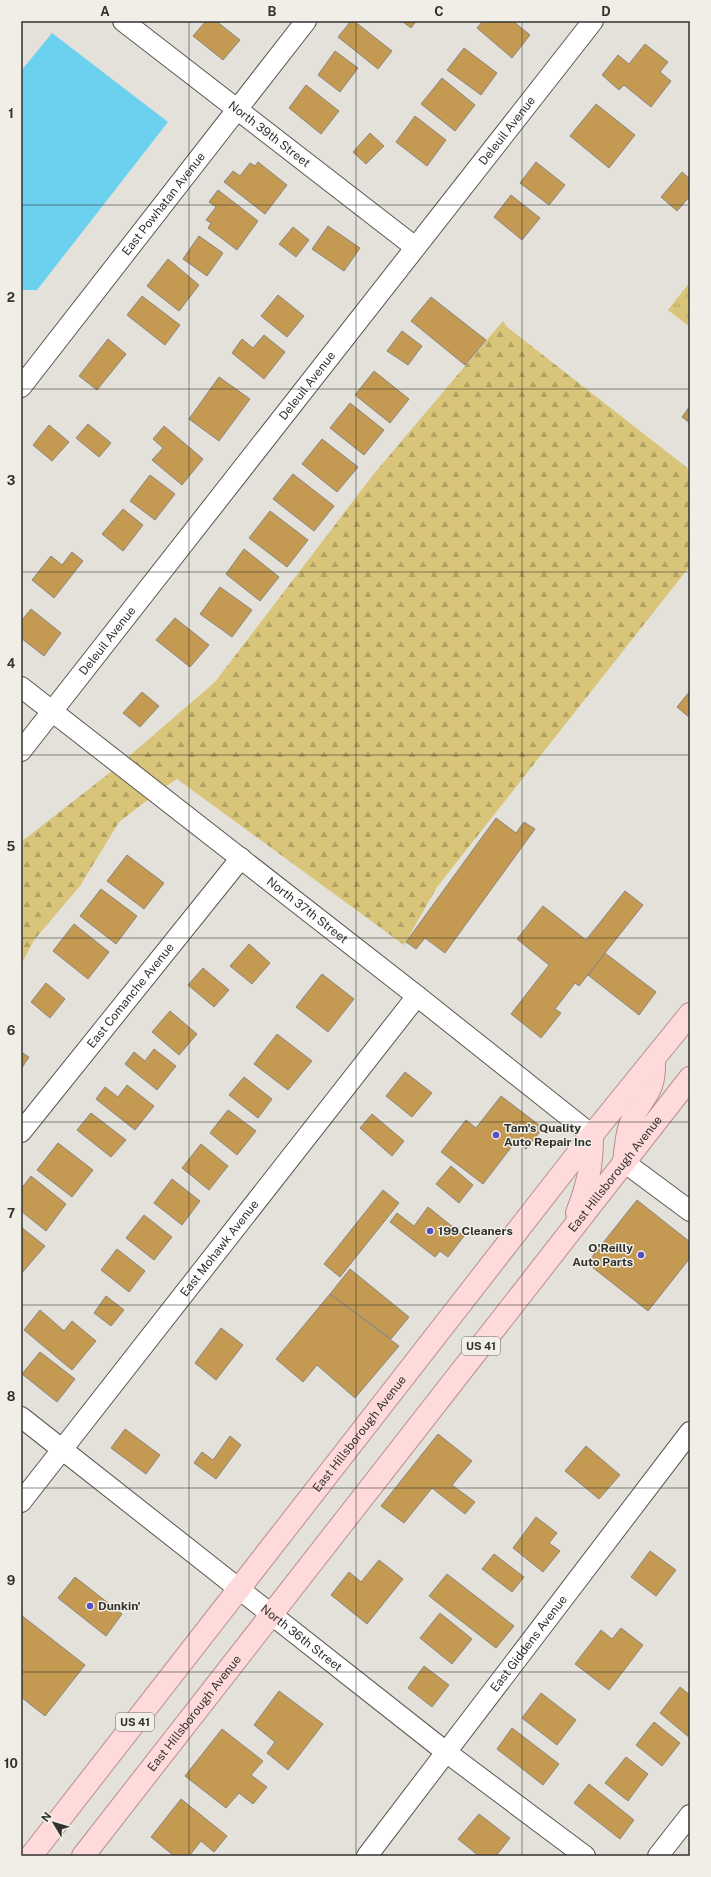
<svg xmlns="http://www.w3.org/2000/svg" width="711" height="1877" viewBox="0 0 711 1877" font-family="'Public Sans',sans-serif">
  <defs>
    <pattern id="grass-tufts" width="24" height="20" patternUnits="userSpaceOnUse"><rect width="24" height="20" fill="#d9c579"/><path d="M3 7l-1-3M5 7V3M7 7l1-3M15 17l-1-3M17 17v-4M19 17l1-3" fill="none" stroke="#b1a164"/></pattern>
    <pattern id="forest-firs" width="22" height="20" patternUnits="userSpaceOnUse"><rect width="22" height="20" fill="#d9c579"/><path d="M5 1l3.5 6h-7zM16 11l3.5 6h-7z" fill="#b1a164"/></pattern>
  </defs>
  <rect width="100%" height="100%" fill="#e3e1d9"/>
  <path fill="url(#grass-tufts)" d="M690 282V327L668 310Z"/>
  <path fill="url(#forest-firs)" d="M503 321 507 327 690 470V566L437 887 404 945 177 779 165 787 127 758 215 682 373 475Z
    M112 771 149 799 119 822 80 886 34 940 21 965V840L25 839Z"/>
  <path fill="#6cd1ef" d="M52 33 168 122 37 290H21V71Z"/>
  <path fill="#c49952" stroke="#8a867f" d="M206 21H216L240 40 223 60 193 36Z
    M351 21H354L392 51 378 69 338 37Z
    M402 21H416L411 28Z
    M483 21H513L530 35 512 58 477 28Z
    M645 44 668 62 660 72 671 81 651 107 624 85 619 90 602 75 618 55 629 64Z
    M464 48 497 73 481 95 447 70Z
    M335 51 358 68 340 92 318 75Z
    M442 78 475 105 455 131 421 104Z
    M306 85 339 111 321 134 289 108Z
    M596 104 635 135 609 168 570 136Z
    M415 116 446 140 427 166 396 142Z
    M370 133 384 146 366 164 353 152Z
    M258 162 287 185 265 214 224 182 233 171 240 176 250 163 255 166Z
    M536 162 565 185 549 205 520 183Z
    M682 172 690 179V196L677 211 661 197Z
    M218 190 258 221 237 250 208 228 211 223 206 220 216 207 209 202Z
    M511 195 540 218 522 240 494 217Z
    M328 226 360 248 344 271 312 249Z
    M293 227 309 240 296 257 279 244Z
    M199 236 223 253 207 276 183 259Z
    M168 259 199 285 179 311 147 286Z
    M278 295 304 316 287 337 261 316Z
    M142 296 180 325 165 345 127 315Z
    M431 297 486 340 465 365 411 321Z
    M402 331 422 346 408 365 387 351Z
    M264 335 285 352 264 379 232 353 242 339 253 348Z
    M108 339 126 354 97 390 79 376Z
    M374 371 409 399 390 423 355 395Z
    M219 377 250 399 219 441 189 419Z
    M350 403 384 430 364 455 330 428Z
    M690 406V423L682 417Z
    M88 424 111 443 99 457 76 438Z
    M49 425 69 442 52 461 33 445Z
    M164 426 203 459 182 485 152 460 163 448 153 439Z
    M322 439 358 467 337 492 302 464Z
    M293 474 334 506 314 531 273 499Z
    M150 475 175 494 155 520 130 501Z
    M123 509 143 525 123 551 102 534Z
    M270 511 308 540 287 567 249 538Z
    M244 549 279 577 260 601 226 574Z
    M72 552 83 561 54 598 32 580 51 556 62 565Z
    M220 587 252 610 232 637 200 614Z
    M31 609 61 633 44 656 21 638V621Z
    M175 618 209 645 190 667 156 640Z
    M690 691V718L677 707Z
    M142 692 159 706 140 727 123 713Z
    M496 818 516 833 524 822 535 829 445 953 425 938 416 949 406 942Z
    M127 855 164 883 144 909 107 881Z
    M101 889 137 916 116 944 80 916Z
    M625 891 643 905 579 986 575 983 555 1009 561 1013 541 1038 511 1014 549 965 517 939 543 906 586 940Z
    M74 924 109 952 88 979 53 951Z
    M249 944 270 963 252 984 230 966Z
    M605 953 656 992 639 1015 588 975Z
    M203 968 229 990 214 1007 188 985Z
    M322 974 354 999 328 1032 296 1007Z
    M46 983 65 999 50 1018 31 1002Z
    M170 1011 197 1034 179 1055 152 1032Z
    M277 1034 312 1061 288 1090 254 1064Z
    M154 1049 176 1066 157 1090 125 1064 134 1052 145 1061Z
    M21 1052 29 1057 21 1069Z
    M405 1072 432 1093 412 1117 386 1096Z
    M244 1077 272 1099 258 1118 229 1095Z
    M127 1085 154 1106 135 1130 96 1099 105 1087 118 1097Z
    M501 1096 543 1128 526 1149 516 1141 483 1184 441 1152 466 1120 476 1128Z
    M228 1110 256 1131 237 1155 210 1133Z
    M91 1113 126 1140 111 1157 77 1130Z
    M372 1114 404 1141 392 1156 360 1128Z
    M58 1143 93 1170 72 1197 37 1170Z
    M201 1144 228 1166 209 1190 182 1168Z
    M451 1166 473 1185 459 1203 436 1184Z
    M31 1176 66 1204 46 1231 21 1211V1189Z
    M172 1179 200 1201 182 1225 154 1203Z
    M383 1190 399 1203 340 1277 324 1264Z
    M637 1200 690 1242V1258L648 1311 587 1263Z
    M428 1207 464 1236 448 1257 440 1251 435 1257 390 1222 397 1213 414 1226Z
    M144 1215 172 1237 154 1260 126 1238Z
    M21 1227 45 1246 21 1274Z
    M117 1249 145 1271 129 1292 101 1270Z
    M350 1269 409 1317 391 1339 330 1294Z
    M330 1294 399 1346 355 1398 317 1365 303 1382 276 1359Z
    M106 1296 124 1310 111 1326 94 1313Z
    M40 1310 64 1331 72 1321 96 1341 72 1370 24 1330Z
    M221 1328 243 1345 216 1380 195 1363Z
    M40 1352 75 1379 57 1402 22 1374Z
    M125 1429 160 1455 146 1474 111 1448Z
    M438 1434 472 1461 452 1485 475 1502 465 1514 432 1488 404 1523 381 1506Z
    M230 1436 241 1445 216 1479 194 1463 202 1452 213 1460Z
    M586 1446 620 1475 599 1499 565 1471Z
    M536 1517 557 1533 549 1543 560 1551 543 1572 513 1548Z
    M650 1551 676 1570 656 1596 631 1577Z
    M494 1554 524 1577 512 1592 482 1569Z
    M379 1560 403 1579 367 1624 331 1595 349 1572 361 1582Z
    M447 1574 514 1626 496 1648 429 1596Z
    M75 1577 122 1614 106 1636 58 1598Z
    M440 1613 472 1639 452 1664 420 1638Z
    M21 1615 85 1665 45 1716 21 1697Z
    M621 1628 643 1645 609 1690 575 1664 601 1630 612 1639Z
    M424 1666 449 1685 432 1707 408 1688Z
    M680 1687 690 1695V1738L660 1713Z
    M279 1691 323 1724 288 1770 267 1753 275 1742 254 1725Z
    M541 1693 576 1720 557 1745 522 1718Z
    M654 1722 680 1743 662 1766 636 1745Z
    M512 1728 559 1764 543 1785 497 1749Z
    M222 1729 263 1761 251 1775 267 1787 253 1804 239 1793 226 1808 185 1776Z
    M626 1757 648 1774 628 1801 605 1783Z
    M589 1784 634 1820 620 1839 574 1803Z
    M181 1799 227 1836 214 1852 201 1841 189 1856H174L151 1837Z
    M479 1814 510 1838 496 1856H479L458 1839Z"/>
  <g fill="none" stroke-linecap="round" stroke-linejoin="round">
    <g stroke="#5a5851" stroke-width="22">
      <g id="minor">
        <path id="s1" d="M123 21 415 247"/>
        <path id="s2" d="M21 387 306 21"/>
        <path id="s3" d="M21 687 417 996 592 1135"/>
        <path id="s4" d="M21 751 593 21"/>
        <path id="s5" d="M21 1132 241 858"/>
        <path d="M624 1162 690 1211"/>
        <path id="s6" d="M21 1417 446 1752 585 1856"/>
        <path id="s7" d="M21 1502 417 996"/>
        <path id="s8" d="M367 1856 690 1432"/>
        <path d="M658 1856 690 1815"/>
      </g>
    </g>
    <g stroke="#b78f8e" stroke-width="24">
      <g id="major">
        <path d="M624 1162C626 1148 626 1133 632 1120 643 1094 655 1094 654 1061"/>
        <path d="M577 1213C588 1184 592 1167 592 1135"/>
        <path id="s9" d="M31 1856 592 1135 690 1014"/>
        <path id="s10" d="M83 1856 690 1078"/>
      </g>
    </g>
    <use href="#minor" stroke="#fff" stroke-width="20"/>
    <use href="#major" stroke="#fedada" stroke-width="22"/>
  </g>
  <path fill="none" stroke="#32312e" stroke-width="1" stroke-opacity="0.55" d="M189 21V1856M356 21V1856M522 21V1856M21 205H690M21 389H690M21 572H690M21 755H690M21 938H690M21 1122H690M21 1305H690M21 1488H690M21 1672H690"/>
  <g fill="#534fc6" stroke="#f0eee6" stroke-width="1.5">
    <circle cx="496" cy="1135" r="4"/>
    <circle cx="430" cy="1231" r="4"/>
    <circle cx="641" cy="1255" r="4"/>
    <circle cx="90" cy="1606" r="4"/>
  </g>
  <g text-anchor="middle" stroke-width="3" stroke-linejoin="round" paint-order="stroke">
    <g fill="#f0eee6" stroke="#6b6a65" stroke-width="1">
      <rect x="462" y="1337" width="38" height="18" rx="3"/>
      <rect x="116" y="1713" width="38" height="18" rx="3"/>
    </g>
    <g font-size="11" font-weight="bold" fill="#32312e">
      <text x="481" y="1350">US 41</text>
      <text x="135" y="1726">US 41</text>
    </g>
    <g font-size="12" fill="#32312e" stroke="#f0eee6">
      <text dy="4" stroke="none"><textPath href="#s4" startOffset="788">Deleuil Avenue</textPath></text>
      <text dy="4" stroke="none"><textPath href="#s1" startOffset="185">North 39th Street</textPath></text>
      <text dy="4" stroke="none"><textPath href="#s2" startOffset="232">East Powhatan Avenue</textPath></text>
      <text dy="4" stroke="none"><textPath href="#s4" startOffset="464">Deleuil Avenue</textPath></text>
      <text dy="4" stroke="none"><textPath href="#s4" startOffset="140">Deleuil Avenue</textPath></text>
      <text dy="4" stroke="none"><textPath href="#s3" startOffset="363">North 37th Street</textPath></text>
      <text dy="4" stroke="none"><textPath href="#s5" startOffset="175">East Comanche Avenue</textPath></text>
      <text dy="4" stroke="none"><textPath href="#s10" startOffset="865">East Hillsborough Avenue</textPath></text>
      <text dy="4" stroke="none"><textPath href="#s7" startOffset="322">East Mohawk Avenue</textPath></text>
      <text dy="4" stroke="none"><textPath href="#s9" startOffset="535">East Hillsborough Avenue</textPath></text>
      <text dy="4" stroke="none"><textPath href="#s6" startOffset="357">North 36th Street</textPath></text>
      <text dy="4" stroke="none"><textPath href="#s8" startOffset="267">East Giddens Avenue</textPath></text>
      <text dy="4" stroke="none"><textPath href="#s10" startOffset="181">East Hillsborough Avenue</textPath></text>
    </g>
    <g font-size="12" font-weight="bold" fill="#32312e" stroke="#f0eee6" text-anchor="start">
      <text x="504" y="1132">Tam's Quality<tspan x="504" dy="14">Auto Repair Inc</tspan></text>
      <text x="438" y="1235">199 Cleaners</text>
      <text x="633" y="1252" text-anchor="end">O'Reilly<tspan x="633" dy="14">Auto Parts</tspan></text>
      <text x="98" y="1610">Dunkin'</text>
    </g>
  </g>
  <rect width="711" height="1877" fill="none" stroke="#f0eee6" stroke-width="44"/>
  <g transform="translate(54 1823) rotate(308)" stroke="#f0eee6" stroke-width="3" paint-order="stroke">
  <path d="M0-3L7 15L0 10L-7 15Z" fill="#32312e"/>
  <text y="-6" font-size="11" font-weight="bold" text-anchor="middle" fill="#32312e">N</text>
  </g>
  <rect x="22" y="22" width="667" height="1833" fill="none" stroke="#32312e" stroke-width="1.5"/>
  <g font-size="13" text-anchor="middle" font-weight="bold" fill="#32312e">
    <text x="105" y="16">A</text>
    <text x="272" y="16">B</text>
    <text x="439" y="16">C</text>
    <text x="606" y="16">D</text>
    <text x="11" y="118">1</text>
    <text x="11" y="302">2</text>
    <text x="11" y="485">3</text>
    <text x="11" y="668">4</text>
    <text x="11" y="851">5</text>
    <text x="11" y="1035">6</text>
    <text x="11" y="1218">7</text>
    <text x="11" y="1401">8</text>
    <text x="11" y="1585">9</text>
    <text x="11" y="1768">10</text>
  </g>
</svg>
